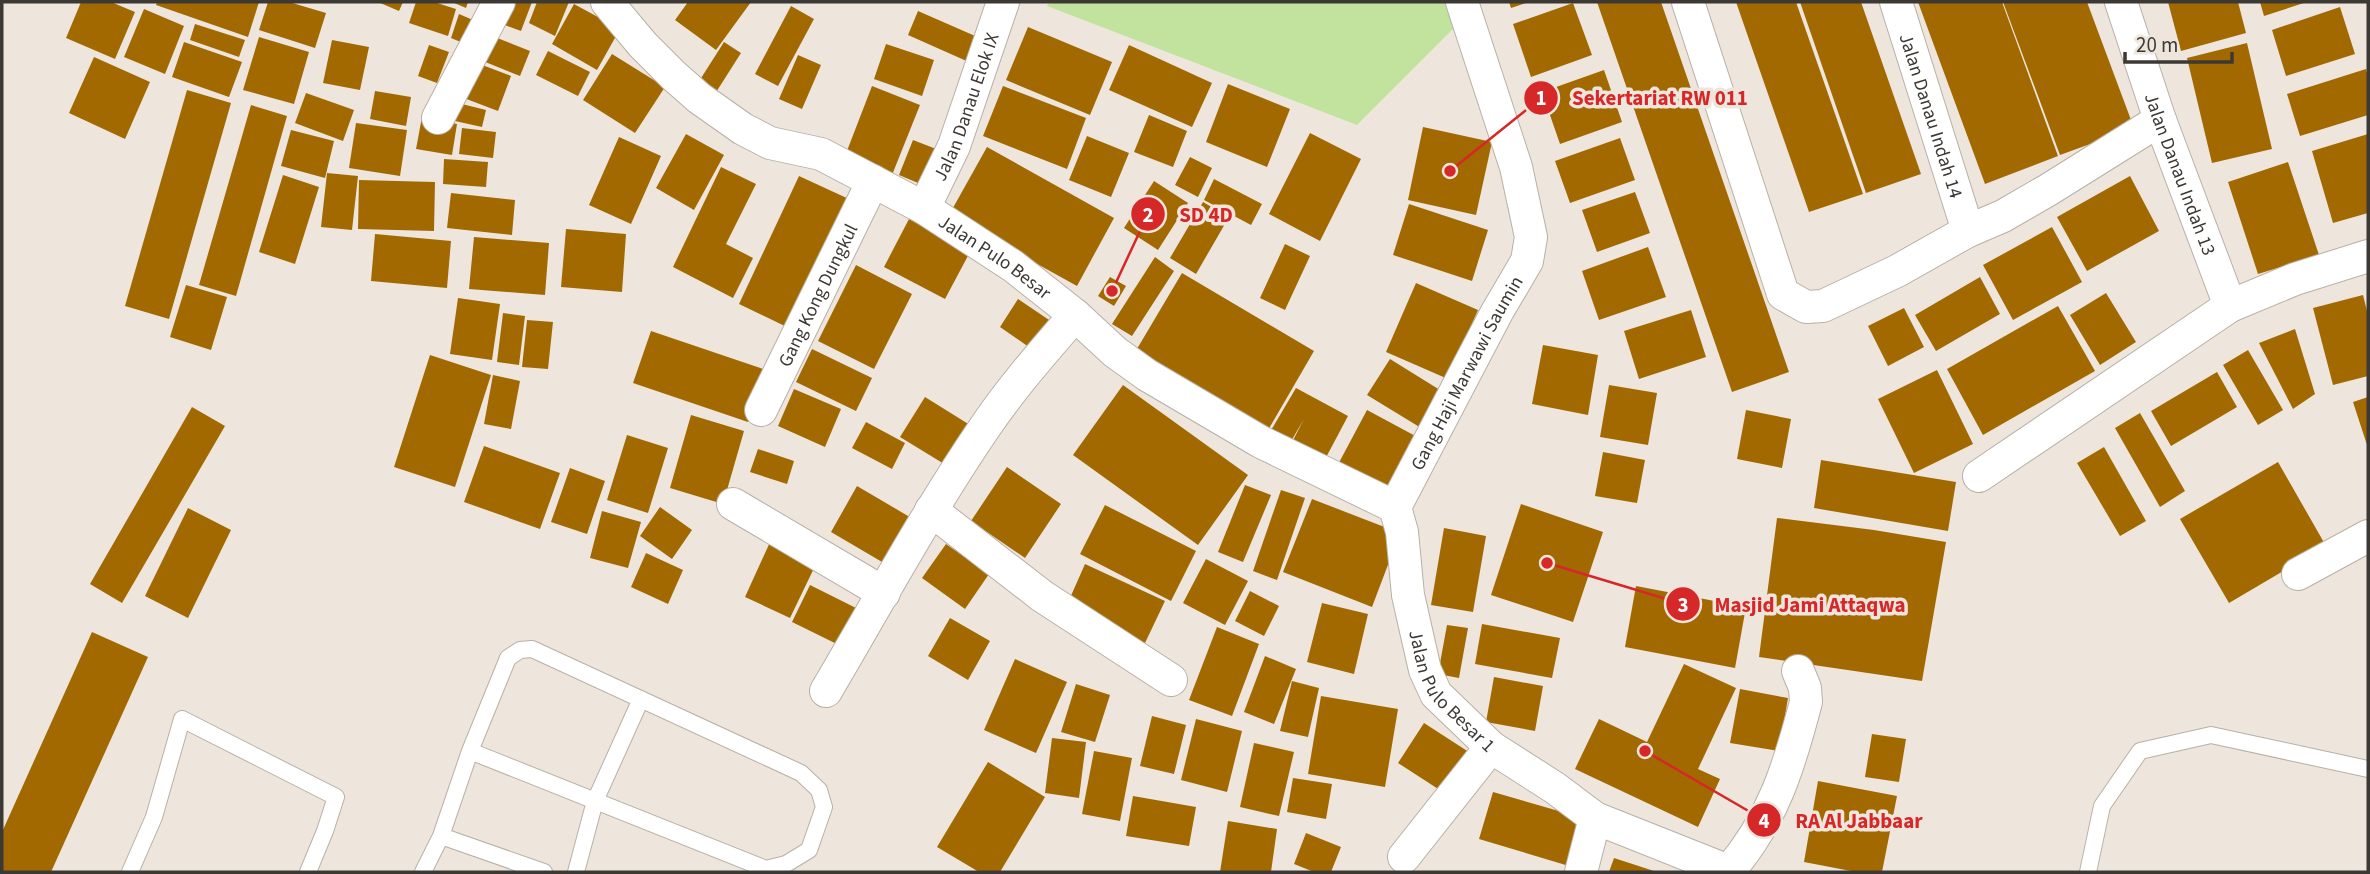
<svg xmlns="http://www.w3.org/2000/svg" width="2370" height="874" viewBox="0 0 2370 874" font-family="'Source Sans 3',sans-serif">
  <rect width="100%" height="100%" fill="#eee6dd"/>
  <path fill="#c2e39d" d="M1049 2H1445L1454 28 1357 125 1047 6Z"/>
  <path fill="#a26900" d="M81 2H111L135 12 115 59 66 38Z
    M157 2H259L248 37 156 5Z
    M268 2H289L326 13 315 48 259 30Z
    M378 2H403L399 11Z
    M416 2H434L456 9 448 36 409 23Z
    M452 2H468L466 8Z
    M503 2H532L521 31 494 21Z
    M537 2H569L555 36 529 23Z
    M688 2H751L716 50 675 20Z
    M1509 2H1529L1511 8Z
    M1597 2H1661L1789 372 1732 392Z
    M1736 2H1796L1863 194 1809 212Z
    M1800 2H1861L1921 174 1866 193Z
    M1918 2H2002L2058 156 1985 184Z
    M2003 2H2087L2134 128 2060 155Z
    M2168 2H2238L2246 33 2181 51Z
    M2260 2H2307L2264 16Z
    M1573 3 1592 55 1531 77 1513 24Z
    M574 4 620 29 597 70 552 44Z
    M791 6 814 19 778 86 755 74Z
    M2340 7 2355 54 2286 76 2272 30Z
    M144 9 184 26 165 74 124 57Z
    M918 11 982 39 971 63 908 35Z
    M459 14 473 20 463 43 451 38Z
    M195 24 245 40 239 57 190 40Z
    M1028 27 1112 62 1090 115 1006 80Z
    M487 34 530 51 520 76 478 59Z
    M259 37 309 52 294 104 243 90Z
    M332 40 369 47 360 90 323 83Z
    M184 42 242 62 229 97 172 77Z
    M724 42 741 53 713 97 696 86Z
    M2247 43 2272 149 2212 163 2187 58Z
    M886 44 934 60 922 96 874 79Z
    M429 45 449 52 437 83 418 76Z
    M1129 45 1212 83 1192 127 1109 90Z
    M548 51 590 72 578 96 536 75Z
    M612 54 665 87 635 133 583 100Z
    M798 55 821 65 802 109 779 99Z
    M94 57 150 82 125 139 69 113Z
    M469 60 511 76 498 111 456 95Z
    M2366 69 2368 77V115L2300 136 2287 94Z
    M1604 70 1622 122 1560 144 1542 92Z
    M1228 84 1290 109 1267 167 1206 142Z
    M872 86 920 105 892 175 845 156Z
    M1003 86 1086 118 1067 169 983 136Z
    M187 90 231 103 169 319 125 306Z
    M375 91 411 97 406 126 370 119Z
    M306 93 354 110 343 141 295 123Z
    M450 101 486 110 482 127 446 119Z
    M251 105 287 116 236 296 199 285Z
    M1149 115 1187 131 1173 167 1134 152Z
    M422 117 457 124 452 155 416 149Z
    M356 123 407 130 400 176 349 168Z
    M1423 127 1492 142 1476 215 1408 200Z
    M462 128 496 132 493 158 459 154Z
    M291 130 334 141 325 178 281 166Z
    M1310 133 1361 159 1320 241 1269 214Z
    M686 134 724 155 694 210 656 188Z
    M2368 134V213L2333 223 2312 151Z
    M1087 136 1129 153 1111 197 1069 180Z
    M619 137 661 156 631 224 589 205Z
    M1620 138 1635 180 1570 203 1555 161Z
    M913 140 944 152 930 188 899 175Z
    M987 147 1114 218 1077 286 949 215Z
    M1190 157 1212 168 1198 197 1175 185Z
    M444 159 488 162 486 187 443 184Z
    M2288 162 2319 255 2258 274 2228 182Z
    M721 167 756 184 726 244 753 258 733 298 673 267Z
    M327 173 358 176 352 230 321 227Z
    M283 175 319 187 295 264 259 252Z
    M799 176 851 200 791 329 739 304Z
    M2130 176 2159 231 2087 271 2057 217Z
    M1214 179 1262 204 1251 225 1204 200Z
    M359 180 435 182 434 231 358 229Z
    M1154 181 1188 203 1158 250 1124 228Z
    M1635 192 1650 233 1597 252 1582 210Z
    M451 193 515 200 512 235 447 228Z
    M1203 202 1229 217 1196 274 1170 258Z
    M1409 204 1488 230 1472 281 1393 255Z
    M909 219 970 252 945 299 884 267Z
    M2052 227 2082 282 2013 320 1983 265Z
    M566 229 626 234 622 292 561 287Z
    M375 234 451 241 447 288 371 281Z
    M474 237 549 243 545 295 469 289Z
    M1285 244 1310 256 1285 310 1260 298Z
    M1648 247 1666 297 1599 320 1582 271Z
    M1155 257 1174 271 1132 336 1112 324Z
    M856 265 912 294 874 369 818 341Z
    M1182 273 1314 351 1264 437 1131 359Z
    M1110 277 1126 286 1114 306 1098 296Z
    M1980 277 2000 314 1936 351 1915 315Z
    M1416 283 1478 310 1448 379 1386 352Z
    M186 285 227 297 211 350 170 337Z
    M2106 293 2136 342 2100 365 2070 315Z
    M2363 295 2368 315V376L2333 385 2313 308Z
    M458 298 500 304 492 360 450 354Z
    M1018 299 1055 324 1036 352 1000 327Z
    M2058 306 2095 371 1983 435 1947 369Z
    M1904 308 1924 347 1888 366 1868 326Z
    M1691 310 1706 357 1639 379 1624 331Z
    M503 313 525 316 519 365 497 362Z
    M527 320 553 322 548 369 522 367Z
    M2295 329 2315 394 2293 409 2259 343Z
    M651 331 766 370 748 422 633 383Z
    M1543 345 1598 355 1588 415 1532 404Z
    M812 349 872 378 856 411 796 382Z
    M2248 350 2283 410 2258 425 2223 365Z
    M430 355 491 375 455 487 394 467Z
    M1390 359 1448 395 1426 431 1367 395Z
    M1937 370 1973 444 1914 473 1878 399Z
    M2217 372 2237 407 2171 446 2151 411Z
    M493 375 520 381 511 429 484 424Z
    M1123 385 1248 475 1198 545 1073 455Z
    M1609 385 1657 393 1648 445 1600 437Z
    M1296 388 1348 416 1322 465 1289 448 1304 419 1290 443 1270 432Z
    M794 389 841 409 825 447 778 426Z
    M925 397 978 430 954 470 900 437Z
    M2368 397V448L2353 402Z
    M192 407 225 426 122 603 90 584Z
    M1367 410 1421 439 1387 501 1334 472Z
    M1746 410 1791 419 1782 468 1737 459Z
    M2140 413 2185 491 2160 507 2115 428Z
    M691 415 744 431 723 504 670 488Z
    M866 422 905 443 892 469 852 448Z
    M627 435 668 448 648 513 607 500Z
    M484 446 560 473 540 529 464 502Z
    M2104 447 2146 521 2120 536 2077 463Z
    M758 449 794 461 787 484 750 472Z
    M1603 452 1645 460 1637 503 1595 496Z
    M1821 460 1956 482 1948 531 1814 508Z
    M2278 462 2326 546 2229 603 2180 519Z
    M1007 467 1061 504 1025 558 971 521Z
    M570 468 605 481 587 534 551 522Z
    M1245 485 1271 495 1243 562 1218 552Z
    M857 486 920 523 894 569 831 532Z
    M1281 490 1305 498 1277 580 1253 571Z
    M1312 499 1400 533 1372 607 1283 572Z
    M1521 504 1603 532 1573 622 1491 595Z
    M1105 505 1196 551 1171 601 1080 554Z
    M660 507 692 530 672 559 640 536Z
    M188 508 231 530 188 618 145 596Z
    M602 511 641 522 628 568 590 558Z
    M1777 518 1874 530 1946 542 1922 681 1759 657Z
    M1444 528 1486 536 1473 612 1431 605Z
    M771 540 817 562 790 618 745 597Z
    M946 544 989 574 965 609 922 578Z
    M646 553 683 570 668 604 631 587Z
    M1206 559 1248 581 1225 625 1183 603Z
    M1085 564 1165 601 1145 643 1066 607Z
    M810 585 864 612 847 649 792 622Z
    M1636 586 1746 607 1735 668 1625 647Z
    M1250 591 1279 606 1264 636 1235 621Z
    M1322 603 1368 614 1354 674 1307 662Z
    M950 618 990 641 968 680 928 656Z
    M1482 624 1560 638 1552 678 1475 664Z
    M1447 625 1468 628 1459 678 1438 674Z
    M1217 627 1259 644 1232 716 1189 700Z
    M92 632 148 657 51 872H2V832Z
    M1265 656 1296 669 1274 724 1244 712Z
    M1015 659 1067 682 1036 753 984 730Z
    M1684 664 1736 688 1698 769 1720 779 1698 827 1575 769 1599 719 1647 742Z
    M1494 677 1543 686 1535 731 1486 722Z
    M1292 681 1319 688 1308 737 1280 731Z
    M1076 684 1110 695 1095 742 1061 732Z
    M1740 689 1788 698 1779 751 1730 743Z
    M1321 696 1398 709 1385 787 1308 774Z
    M1152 716 1186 725 1174 774 1140 766Z
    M1196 719 1242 731 1227 792 1181 780Z
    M1424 723 1475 756 1449 796 1398 763Z
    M1872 734 1906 739 1899 782 1865 777Z
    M1052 738 1086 742 1079 798 1045 793Z
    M1254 743 1294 752 1279 816 1240 807Z
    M1094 751 1132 758 1120 821 1082 814Z
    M988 762 1045 797 1000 872H979L937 847Z
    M1293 778 1332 784 1326 819 1287 812Z
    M1818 781 1897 796 1882 872H1856L1804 862Z
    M1493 792 1583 818 1569 866 1479 839Z
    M1133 796 1196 807 1189 846 1126 836Z
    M1228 821 1277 829 1271 872H1220Z
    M1306 833 1341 847 1331 872H1314L1294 864Z
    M1614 858 1657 872H1609Z"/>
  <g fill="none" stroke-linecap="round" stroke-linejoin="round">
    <g stroke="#b7b0a7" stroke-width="18">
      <path id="service" d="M441 836 544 872
        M130 872 154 817 182 719 336 797 325 831 308 872
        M423 872 441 836 470 751 508 658 520 650 532 649 801 773 819 790 824 807 809 850 786 864 766 869 470 751
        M576 872 595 801 641 699
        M2088 872 2102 806 2140 751 2211 735 2368 769"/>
    </g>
    <g stroke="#b7b0a7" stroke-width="34">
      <g id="minor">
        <path id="s1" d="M607 2 643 45 673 75 699 98 743 129 770 143 821 154 924 208 1013 266 1075 315 1115 352 1147 375 1261 442 1395 507"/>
        <path d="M1688 2 1783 294 1806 307 1823 306 1897 271 1968 231 2003 216 2048 190 2160 120"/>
        <path id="s2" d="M1896 2 1968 231"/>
        <path id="s3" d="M2121 2 2160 120 2230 306"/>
        <path d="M438 118 499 2"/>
        <path id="s4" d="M924 208 954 146 1003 2"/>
        <path id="s5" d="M761 410 873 181"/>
        <path d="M1979 476 2230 306 2295 279 2368 256"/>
        <path d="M733 504 884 593"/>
        <path id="s6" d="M1395 507 1497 312 1527 261 1531 237 1516 167 1462 2"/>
        <path id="s7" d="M1395 507 1402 532 1408 595 1415 626 1425 670 1436 694 1491 747 1555 788 1595 818 1716 866 1719 872"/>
        <path d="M931 510 1042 596 1171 680"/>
        <path d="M2298 574 2368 536"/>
        <path d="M826 691C878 603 927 512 985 427 1012 387 1044 351 1075 315"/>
        <path d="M1404 857 1491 747"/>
        <path d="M1581 872 1595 818"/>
        <path d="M1728 872C1773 820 1789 767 1806 702L1805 688 1798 671"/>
      </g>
    </g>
    <use href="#service" stroke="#fff" stroke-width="16"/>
    <use href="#minor" stroke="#fff" stroke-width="32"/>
  </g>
  <g text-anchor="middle" stroke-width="7" stroke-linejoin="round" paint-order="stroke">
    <g font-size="19" fill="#3c3935" stroke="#eee6dd">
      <text dy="7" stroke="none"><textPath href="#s4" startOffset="110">Jalan Danau Elok IX</textPath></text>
      <text dy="7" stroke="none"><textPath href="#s2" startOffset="119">Jalan Danau Indah 14</textPath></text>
      <text dy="7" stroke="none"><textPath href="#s3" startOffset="182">Jalan Danau Indah 13</textPath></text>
      <text dy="7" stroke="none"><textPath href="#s1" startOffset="472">Jalan Pulo Besar</textPath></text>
      <text dy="7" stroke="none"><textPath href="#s5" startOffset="128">Gang Kong Dungkul</textPath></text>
      <text dy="7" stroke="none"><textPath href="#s6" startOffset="152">Gang Haji Marwawi Saumin</textPath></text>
      <text dy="7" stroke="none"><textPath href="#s7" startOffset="198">Jalan Pulo Besar 1</textPath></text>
    </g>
  </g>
  <path fill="none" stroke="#d62828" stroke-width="2.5" d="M1450 171L1541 98M1112 291L1148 214M1547 563L1683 604M1645 751L1764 820"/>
  <g fill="#d62828" stroke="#eee6dd" stroke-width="2.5">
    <circle cx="1450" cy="171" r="7"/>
    <circle cx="1112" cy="291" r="7"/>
    <circle cx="1547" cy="563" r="7"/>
    <circle cx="1645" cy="751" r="7"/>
    <circle cx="1541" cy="98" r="18"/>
    <circle cx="1148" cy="214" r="18"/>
    <circle cx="1683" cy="604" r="18"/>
    <circle cx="1764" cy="820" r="18"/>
  </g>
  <g font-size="21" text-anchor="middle" font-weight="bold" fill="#fff">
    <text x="1541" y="105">1</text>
    <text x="1148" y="222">2</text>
    <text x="1683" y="612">3</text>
    <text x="1764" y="828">4</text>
  </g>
  <g font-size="21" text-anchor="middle" font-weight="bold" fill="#d62828" stroke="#eee6dd" stroke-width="7" stroke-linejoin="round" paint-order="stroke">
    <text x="1660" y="105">Sekertariat RW 011</text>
    <text x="1206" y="222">SD 4D</text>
    <text x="1810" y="612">Masjid Jami Attaqwa</text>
    <text x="1859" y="828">RA Al Jabbaar</text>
  </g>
  <rect width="2370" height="874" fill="none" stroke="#3c3935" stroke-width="7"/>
  <path d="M2125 52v10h107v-10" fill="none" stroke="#3c3935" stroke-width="3.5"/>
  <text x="2136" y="52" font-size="21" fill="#3c3935" stroke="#eee6dd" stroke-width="5" paint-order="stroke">20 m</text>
</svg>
